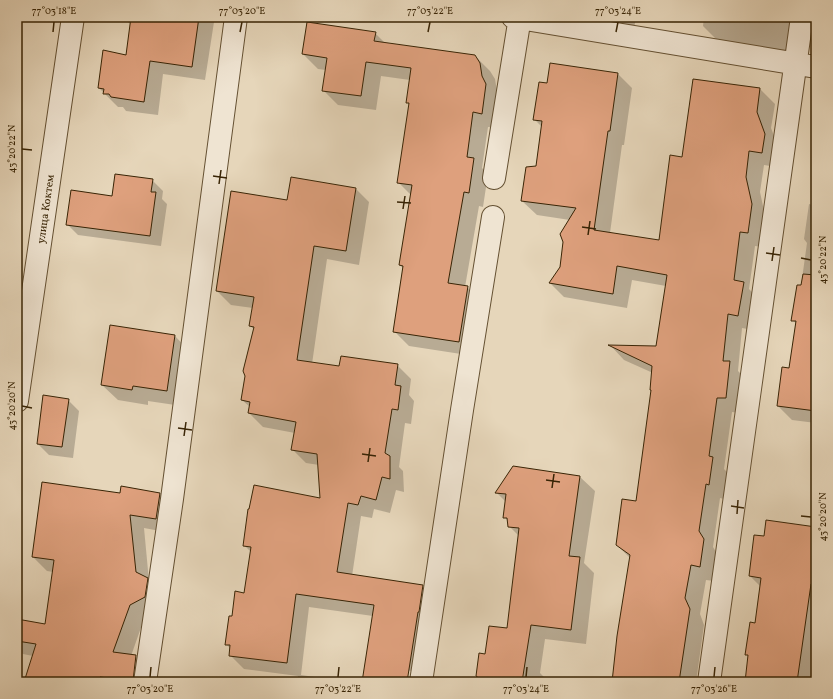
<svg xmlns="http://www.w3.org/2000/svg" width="833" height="699" viewBox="0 0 833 699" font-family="Vollkorn,serif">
  <rect width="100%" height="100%" fill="#e6d6ba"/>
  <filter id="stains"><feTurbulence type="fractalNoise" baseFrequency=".005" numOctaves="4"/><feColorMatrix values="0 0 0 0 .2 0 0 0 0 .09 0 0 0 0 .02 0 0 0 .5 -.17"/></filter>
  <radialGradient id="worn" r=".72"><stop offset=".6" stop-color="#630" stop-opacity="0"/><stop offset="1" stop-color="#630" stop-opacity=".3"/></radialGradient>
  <path fill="#0003" d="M118 17H210L214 22 205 80 163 74 158 115 126 111 123 107H118L99 88 126 56 131 24Z
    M562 17H636L634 29Z
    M704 17H791L790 53 718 41 703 26Z
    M375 33 386 44 475 56 490 71 495 79 497 91 501 100 497 128 488 127 482 168 488 174 483 207 479 206 465 287H467L482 302 474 356 409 346 394 331 404 269 400 265 412 196 398 182 409 105 407 102 410 80 381 76 376 110 338 105 323 90 326 70 318 69 303 54Z
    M618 74 632 88 624 145H622L610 233 659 241 683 158 694 80 760 89 775 104 771 128 779 149 777 167 764 165 760 192 766 220 763 247 755 246 749 289 758 298 753 330 742 328 738 371 744 377 740 413 732 412 724 469 728 473 724 499 720 498 713 547 718 555 714 581 706 580 700 614 704 625 696 682H613L630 558 617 545 637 502 652 391 651 390 653 373 624 360 611 346 656 347 666 286 632 280 627 308 564 297 550 283 561 268 570 220 537 215 522 201 537 167 542 127 534 119 547 84Z
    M816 122V150L812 145Z
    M152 180 163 191 162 199 167 204 161 246 78 235 67 224 113 197Z
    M816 183V423L792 420 778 406 790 369 797 324 792 320 801 286 807 243 804 239 809 204 813 205Z
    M356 189 369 202 359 265 327 259 312 364 340 368 397 365 411 379 409 395 414 401 411 424 405 423 399 467 403 471 404 492 396 490 390 513 374 509 372 518 361 516 352 576 422 586 436 600 424 673 381 666 373 616 309 607 301 675 349 682H297L298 676 244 669 230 655 231 649 226 644 233 618 245 594 251 552 244 545 321 499 319 465 306 463 292 449 295 433 263 427 249 413 250 407 242 400 254 329 250 326 253 308 231 305 217 291 288 201Z
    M111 326 175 336 190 352 182 406 148 401V405L118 400 102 385Z
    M68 400 79 411 73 458 49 455 38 444Z
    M514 468 580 477 595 491 584 563 594 573 586 644 545 639 540 673 549 682H484L477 675 486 655 508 630 519 536 509 526 508 521 505 517 506 502 497 493Z
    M121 494H160L174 508 171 533 144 528 149 581 144 619 131 656 136 657 150 672 149 682H25L33 656 23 654 17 649V620L46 625 53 572 47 571 33 557Z
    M816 528V665L814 682H746L749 657 746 654 755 624 761 587 750 576 765 537Z"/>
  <path fill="#dea07d" stroke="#382405" d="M131 17H199L192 67 150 61 144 102 111 97 109 94H103L104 89 98 88 103 50 126 55Z
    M307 22 376 32 374 41 475 55 480 63 482 76 486 84 482 114 473 112 467 157 474 158 469 193 464 192 448 283 468 286 459 342 393 332 403 266 399 265 412 185 397 183 409 103H406L411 68 366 62 361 96 322 91 327 58 302 54Z
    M550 63 618 73 610 131H608L594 230 659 240 670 155 682 157 693 79 760 88 757 112 765 134 762 153 749 151 746 177 752 204 748 233 740 232 734 280 744 282 738 316 728 314 723 361H730L726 398H717L709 456 713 457 709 485 706 484 699 531 704 539 700 567 691 565 685 598 690 609 679 682H612L617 636 630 555 616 545 622 499 636 501 651 390H650L652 366 608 345 656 346 667 275 617 266 613 294 549 283 560 267 563 242 560 234 576 208 521 201 526 167 536 166 542 121 533 120 539 82 547 83Z
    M115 174 153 179 151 192H156L150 236 66 225 71 190 112 196Z
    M291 177 356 188 346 251 314 246 297 360 339 366 341 356 398 364 395 385 401 386 398 410 392 409 385 453 390 456V479L382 477 376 500 361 496 358 505 348 503 337 572 423 585 419 612H418L407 682H362L374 605 296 594 287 663 229 656 230 645H225L229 616H232L235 591 244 593 251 547 243 546 248 509H249L254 485 320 498 317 454 291 450 296 422 248 413 250 402 241 400 245 376 243 371 254 327 249 326 254 297 216 291 231 191 287 200Z
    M803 274 816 275V411L777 406 782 367 789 368 796 321H791L797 285H801Z
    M110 325 175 335 167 391 133 386 132 390 101 385Z
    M43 395 69 399 62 447 37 444Z
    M513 466 580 476 569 556 580 557 571 630 531 625 522 682H484L476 676 479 653 485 654 489 626 507 628 519 528 508 527 507 518H503L506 494 495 493Z
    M42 482 120 493 121 486 160 493 156 519 130 515 136 572 148 578 145 597 130 605 113 652 136 655 133 681 100 677 99 682H24L36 644 17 641V619L45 624 54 560 32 557Z
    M766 520 816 527V585L811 584 797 682H745L748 655H745L750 622 755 623 761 578 749 576 754 535 764 536Z"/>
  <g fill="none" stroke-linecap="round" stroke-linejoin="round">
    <g stroke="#645032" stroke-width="24">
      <path id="street" d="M513 17 816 67
        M494 178 520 17
        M17 401 73 17
        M145 682 172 499 236 17
        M421 682 462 410 493 217
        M709 682 802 17"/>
    </g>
    <use href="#street" stroke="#efe4d2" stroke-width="22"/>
  </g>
  <path fill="none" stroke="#382405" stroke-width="1.5" d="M53 32 54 22M240 32 242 22M428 32 430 22M616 32 618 22M22 149 32 150M213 176 227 178M219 184 221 170M397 202 411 203M403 209 405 196M582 227 596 229M588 235 590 221M766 253 780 255M801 258 811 260M772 261 774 247M22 406 32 408M178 428 192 430M184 436 186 422M362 454 376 456M368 462 370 448M546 480 560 482M552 488 554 474M731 506 744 508M737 514 738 500M801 516 811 517M150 677 151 667M338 677 339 667M526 677 527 667M714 677 715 667"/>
  <g text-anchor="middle" stroke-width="3" stroke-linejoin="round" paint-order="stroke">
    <g font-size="11" fill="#382405" stroke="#efe4d2">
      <text transform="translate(45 209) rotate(-82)" y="4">улица Коктем</text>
    </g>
  </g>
  <rect width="833" height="699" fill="none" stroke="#e6d6ba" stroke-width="44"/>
  <rect x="22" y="22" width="789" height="655" fill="none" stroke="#382405" stroke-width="1.5"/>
  <g font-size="10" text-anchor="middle" fill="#382405">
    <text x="54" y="14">77°03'18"E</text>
    <text x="242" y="14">77°03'20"E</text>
    <text x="430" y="14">77°03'22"E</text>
    <text x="618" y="14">77°03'24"E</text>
    <text transform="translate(11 149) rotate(-90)" y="4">43°20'22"N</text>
    <text transform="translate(822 260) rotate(-90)" y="4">43°20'22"N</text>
    <text transform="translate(11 406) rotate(-90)" y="4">43°20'20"N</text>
    <text transform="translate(822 517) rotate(-90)" y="4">43°20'20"N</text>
    <text x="150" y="692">77°03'20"E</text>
    <text x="338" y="692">77°03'22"E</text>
    <text x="526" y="692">77°03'24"E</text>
    <text x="714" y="692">77°03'26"E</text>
  </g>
  <rect width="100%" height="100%" filter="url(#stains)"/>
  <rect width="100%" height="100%" fill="url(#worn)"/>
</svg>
